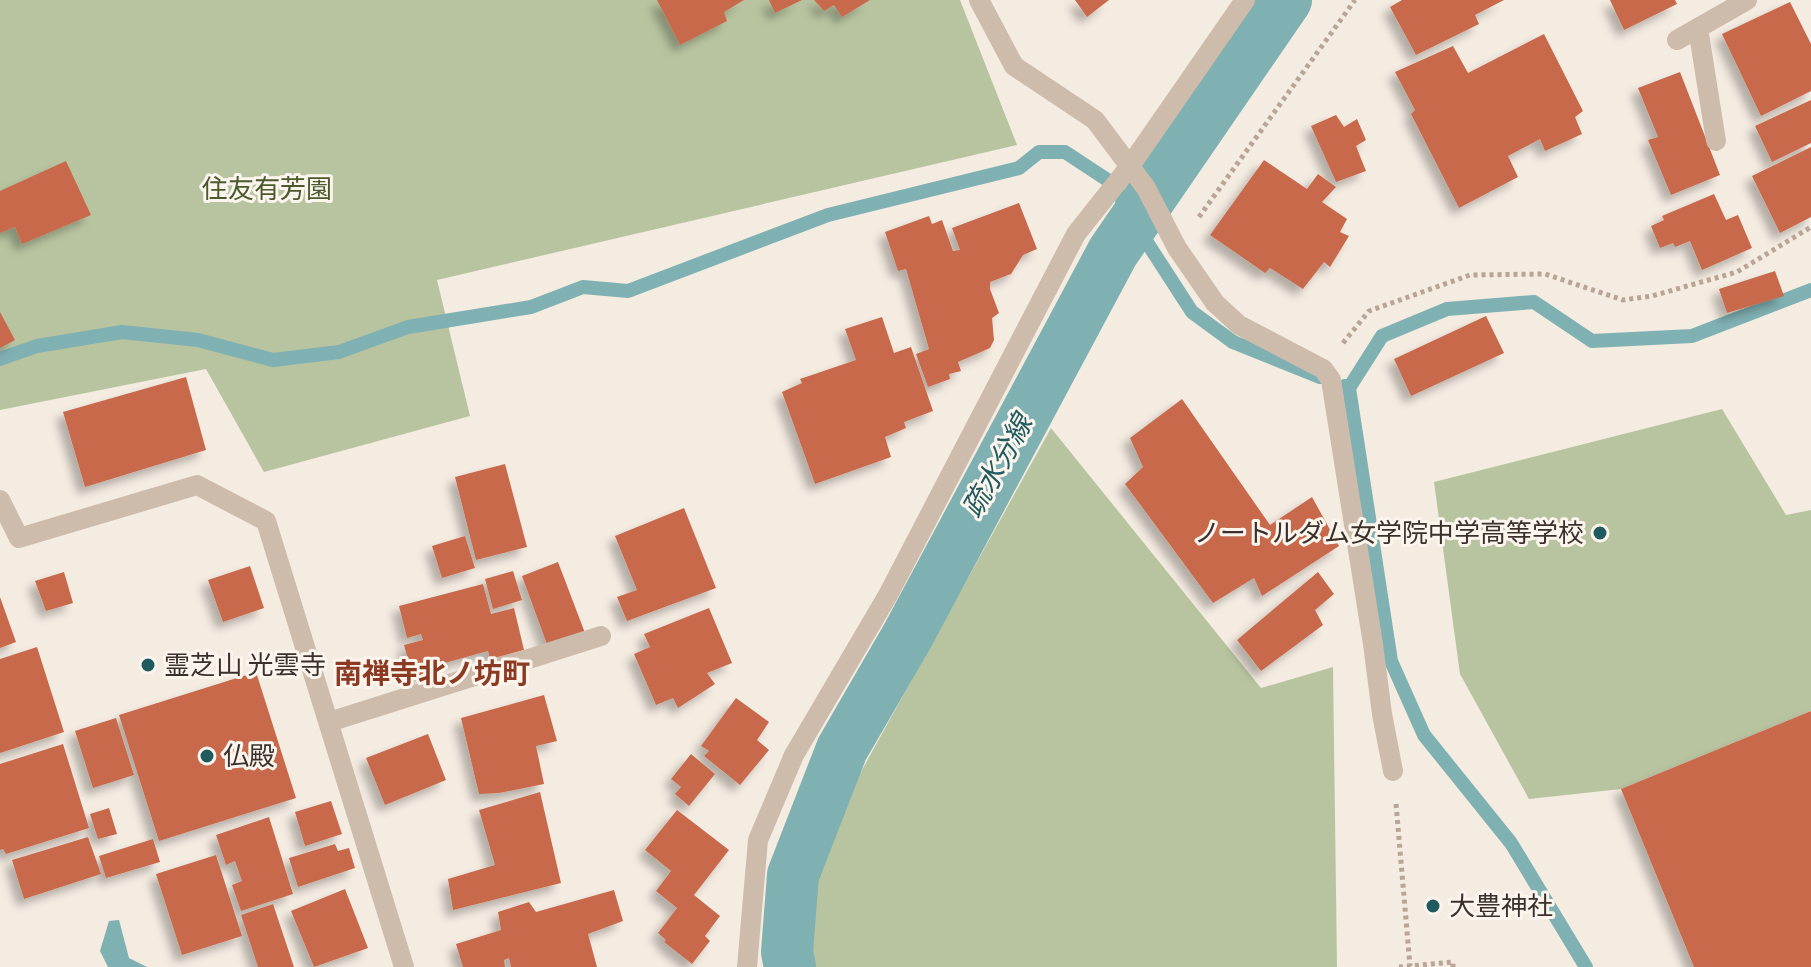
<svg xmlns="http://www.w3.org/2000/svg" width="1811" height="967" viewBox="0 0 1811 967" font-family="Cabin,'Noto Sans JP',sans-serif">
  <defs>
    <filter id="shadow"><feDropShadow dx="-7" dy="7" stdDeviation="4" flood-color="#0004"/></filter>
  </defs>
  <rect width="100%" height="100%" fill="#f4ebe1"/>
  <path fill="#b8c4a0" d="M0 0H960L1017 145 437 280 470 416 264 472 206 369 0 410Z
    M1722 409 1786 515 1811 510V711L1621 789 1529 799 1460 674 1434 482Z
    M1051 428 1261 688 1333 667 1337 967H802L821 844Z"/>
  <path fill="#7fb0b2" d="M119 920 129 958 147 967H108L100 951 109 921Z"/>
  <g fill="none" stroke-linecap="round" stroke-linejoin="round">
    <path stroke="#7fb0b2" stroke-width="14" d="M0 359 37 346 122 332 198 340 273 360 339 352 408 327 531 307 583 287 628 291 828 215 1019 168 1039 152H1065L1109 181 1130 211 1148 244 1192 312 1233 342 1320 377
      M1345 386 1349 388 1391 661 1424 735 1511 843 1586 967
      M1349 388 1382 336 1447 309 1534 302 1592 341 1692 336 1811 290"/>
    <path stroke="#7fb0b2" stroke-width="52" d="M790 967 787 952 793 875 842 749 908 635 1113 252 1286 0"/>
  </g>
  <path fill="#c8694b" filter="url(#shadow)" d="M657 0H744L724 12 727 21 680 45Z
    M769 0H802L775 13Z
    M814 0H870L842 17 834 5 824 11Z
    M1075 0H1109L1087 17Z
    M1402 0H1504L1475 15 1479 24 1416 55 1390 7Z
    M1610 0H1675L1677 4 1624 30Z
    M1790 2 1811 44V91L1761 116 1722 34Z
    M1544 34 1583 111 1575 117 1582 134 1545 151 1540 139 1508 156 1518 177 1459 208 1411 114 1415 110 1395 72 1453 46 1468 73Z
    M1680 72 1720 175 1671 195 1648 140 1658 137 1638 88Z
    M1811 100V143L1772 162 1755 126Z
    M1336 115 1344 127 1357 119 1366 140 1356 146 1366 171 1336 182 1311 126Z
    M1811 147V217L1780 233 1752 176Z
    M1264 160 1307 189 1318 174 1336 187 1322 202 1347 219 1340 232 1349 236 1330 267 1324 262 1303 289 1270 268 1265 273 1210 235Z
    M66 161 91 215 22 244 15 227 0 233V191Z
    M1714 194 1726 220 1738 215 1752 248 1702 270 1690 241 1675 247 1673 243 1660 248 1651 226 1664 220 1662 216Z
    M1019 203 1037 249 1023 255 1011 274 990 282V289L999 313 992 318 994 340 990 348 958 362 961 371 949 374 950 379 928 387 916 354 929 349 906 269 898 271 885 232 929 216 932 224 942 220 953 251 960 250 952 228Z
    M1775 271 1784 296 1727 313 1719 289Z
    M0 312 15 340 0 348Z
    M1486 316 1504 353 1411 396 1394 359Z
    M882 317 894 353 911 347 933 411 904 422 906 428 885 437 891 457 815 484 782 392 802 383 800 379 856 360 845 329Z
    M186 377 206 450 85 487 63 412Z
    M1182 399 1270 525 1312 497 1339 546 1262 596 1254 578 1213 603 1125 484 1143 467 1130 438Z
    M505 464 527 547 476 560 455 477Z
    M684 508 716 588 627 621 617 597 637 590 615 536Z
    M465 536 475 568 442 578 432 546Z
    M558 562 585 633 548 647 522 576Z
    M250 566 264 608 223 622 208 580Z
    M513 571 522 600 493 609 485 579Z
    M64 572 73 603 46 611 35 581Z
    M1318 572 1334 594 1315 610 1323 625 1261 671 1237 640Z
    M483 584 491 614 514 608 524 650 490 659 488 651 441 664 443 669 413 677 404 645 423 640 421 634 407 638 399 606Z
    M0 597 16 642 0 648Z
    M709 608 732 663 707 673 715 684 678 708 673 698 656 705 634 654 650 647 644 634Z
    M37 647 64 732 0 753V659Z
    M256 672 296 798 159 841 119 715Z
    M544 695 557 741 536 746 544 784 499 793 479 794 461 718Z
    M736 698 769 722 757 740 769 750 740 785 704 756 709 751 701 746Z
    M1811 711V967H1694L1621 789Z
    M116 718 134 775 93 788 75 731Z
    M428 734 446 780 385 805 366 758Z
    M63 744 89 828 6 854 3 849 0 850V764Z
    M691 754 715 774 689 806 675 794 681 787 671 779Z
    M540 792 561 883 453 910 448 879 495 865 479 810Z
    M331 801 342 834 305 846 295 812Z
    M109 808 117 834 98 839 90 814Z
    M677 810 729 850 694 895 720 916 705 936 710 941 692 964 664 942 666 940 658 933 677 908 656 891 671 871 645 850Z
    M269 817 293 894 241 911 232 885 242 881 235 861 226 865 216 835Z
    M88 837 101 874 24 899 12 860Z
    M153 839 160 862 106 878 99 856Z
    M335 844 338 851 349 848 355 868 298 887 289 858Z
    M216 855 242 936 182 955 156 874Z
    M345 889 368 948 314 967 291 911Z
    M614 890 623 921 588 934 597 967H511L509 958 504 960 505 967H463L456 944 501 930 498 912 529 902 536 912Z
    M273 904 294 967H258L241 915Z"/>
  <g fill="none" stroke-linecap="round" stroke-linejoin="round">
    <path stroke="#b9a596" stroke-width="5" stroke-dasharray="4 4" stroke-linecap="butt" d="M1199 217 1355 0
      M1343 343 1369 311 1470 275 1545 274 1623 300 1652 296 1737 272 1811 227
      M1396 804 1410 966
      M1399 967 1453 962V967"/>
    <path stroke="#cdbbac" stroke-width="20" d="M1698 28 1716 141
      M1677 40 1747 0
      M747 967 758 840 794 755 888 595 1076 234 1130 166 1245 0"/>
    <path stroke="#cdbbac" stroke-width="20" d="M979 0 1014 66 1095 120 1146 188 1177 248 1215 303 1239 325 1323 369 1331 380 1373 644 1382 714 1393 771
      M0 500 19 538 197 485 266 521 404 967
      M329 722 601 636"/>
  </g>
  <g fill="#1f5a5e" stroke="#fbf5ee" stroke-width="3">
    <circle cx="1600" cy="533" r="8"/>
    <circle cx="148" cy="665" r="8"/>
    <circle cx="207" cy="756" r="8"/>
    <circle cx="1433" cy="906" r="8"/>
  </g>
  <g text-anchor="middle" stroke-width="6" stroke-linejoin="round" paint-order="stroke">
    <g font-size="26" fill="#4a5a2e" stroke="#fbf5ee">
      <text x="267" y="198">住友有芳園</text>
    </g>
    <g font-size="26" fill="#3b302b" stroke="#fbf5ee" text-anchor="start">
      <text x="1584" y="542" text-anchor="end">ノートルダム女学院中学高等学校</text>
      <text x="164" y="674">霊芝山 光雲寺</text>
      <text x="223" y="765">仏殿</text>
      <text x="1449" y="915">大豊神社</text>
    </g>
    <g font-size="28" font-style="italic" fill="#1f5a5e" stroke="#fbf5ee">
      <text transform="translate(997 466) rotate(-61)" y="10">疏水分線</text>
    </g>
    <g font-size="28" font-weight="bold" fill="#8c3b22" stroke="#fbf5ee">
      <text x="432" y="683">南禅寺北ノ坊町</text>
    </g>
  </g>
</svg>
